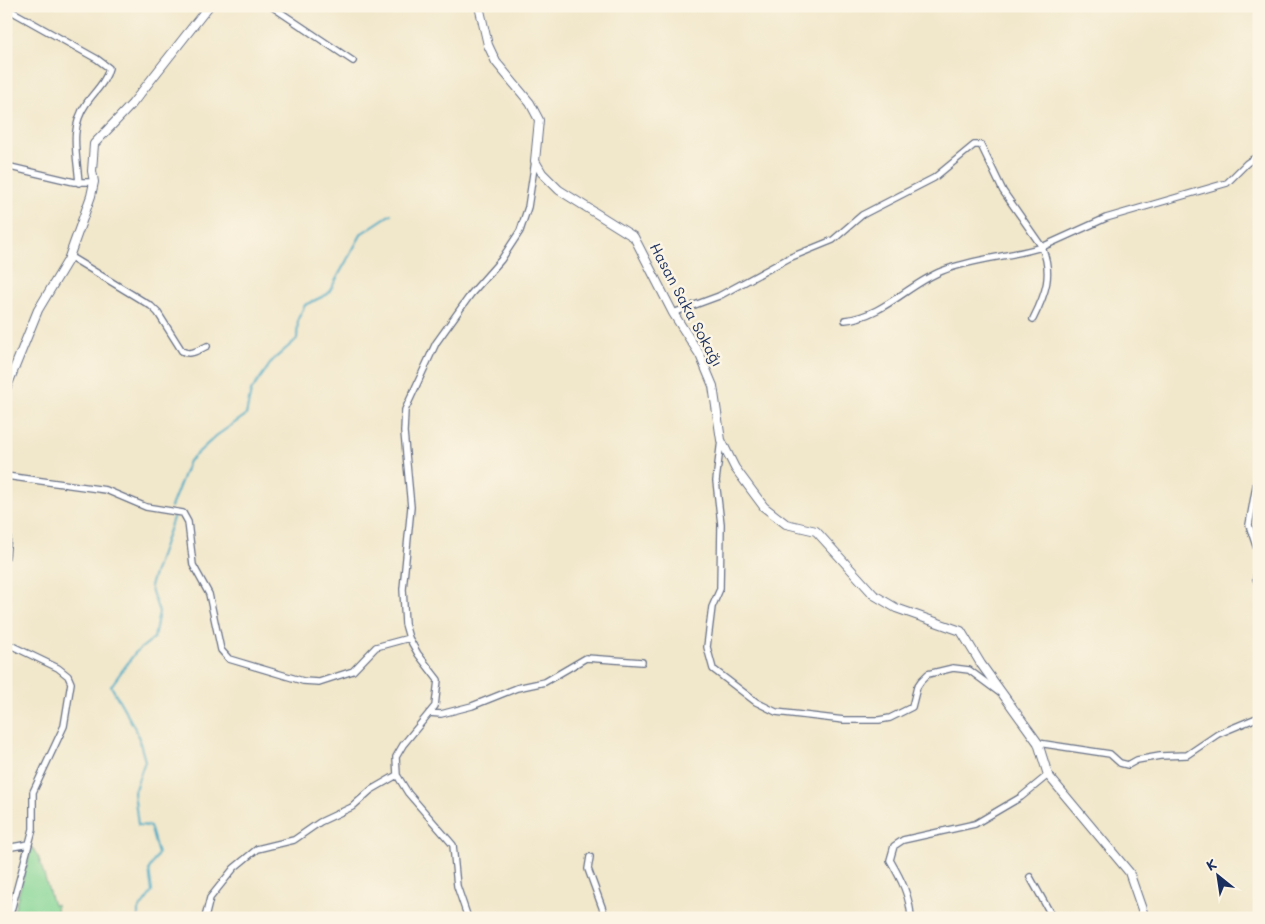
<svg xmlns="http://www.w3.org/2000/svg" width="1265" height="924" viewBox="0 0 1265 924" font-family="Mali,sans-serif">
  <rect width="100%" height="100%" fill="#fcf5e5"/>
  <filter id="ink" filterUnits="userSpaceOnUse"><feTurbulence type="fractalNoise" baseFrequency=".02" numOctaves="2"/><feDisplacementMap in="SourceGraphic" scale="10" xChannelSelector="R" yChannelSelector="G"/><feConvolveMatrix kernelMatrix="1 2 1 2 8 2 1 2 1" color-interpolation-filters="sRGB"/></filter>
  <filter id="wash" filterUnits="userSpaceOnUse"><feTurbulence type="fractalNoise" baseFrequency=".0096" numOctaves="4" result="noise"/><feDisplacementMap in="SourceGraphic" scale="20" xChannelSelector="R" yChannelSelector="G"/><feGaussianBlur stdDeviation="1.12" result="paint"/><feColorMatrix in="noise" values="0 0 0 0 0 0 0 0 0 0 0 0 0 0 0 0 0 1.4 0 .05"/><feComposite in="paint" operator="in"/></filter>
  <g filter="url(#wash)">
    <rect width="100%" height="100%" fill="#f1e7cb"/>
    <path fill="#85d596" stroke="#50827a" d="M32 847 39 858 53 905 56 904 57 918H12Z"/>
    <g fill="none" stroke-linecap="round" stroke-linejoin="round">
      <path stroke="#45a9c5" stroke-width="2" d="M171 507 189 461 216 436 246 415 251 391 273 360 297 339 298 319 305 305 328 294 362 233 391 214
        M138 918V911L152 892 149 869 158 854 150 826 138 825 134 792 145 761 137 732 111 686 135 653 154 638 159 612 150 586 174 515"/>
    </g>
  </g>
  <g filter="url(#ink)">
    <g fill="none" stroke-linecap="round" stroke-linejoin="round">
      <g stroke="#666f84" stroke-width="8">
        <path id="minor" d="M7 6 13 12 97 59 109 68C106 82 94 92 86 104 69 128 77 155 79 183
          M271 6 353 61
          M6 166 74 182H94
          M69 256 151 306 158 313 182 351C190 356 199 350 207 346
          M673 313 719 296 789 258 833 240 862 215 934 178 974 145H981L1003 191 1042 247 1106 218 1227 183 1247 163 1259 155
          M845 320C884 316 907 285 942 271 974 258 1010 257 1042 247 1053 274 1046 293 1033 319
          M721 440 716 481 721 524 720 589 712 607 707 647 713 669 756 702 776 712 844 720H879L890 718 912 707 917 687 921 681 928 674 953 668 969 670 1000 693
          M1259 469 1249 525 1259 555
          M6 476 106 490 146 507 183 513 188 522 193 565 209 594 221 650 229 659 303 681 319 682 353 671 376 647 409 638
          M6 525 8 534 6 557
          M1259 562 1256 579 1259 585
          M6 589V612
          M6 643 58 668 68 676 71 683 64 726 33 792V829L9 918
          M429 713 441 714 472 706 517 688 545 682 586 658 642 662
          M1038 743 1110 754 1120 763 1128 765 1137 760 1160 756 1187 755 1218 734 1259 717
          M6 848 29 844
          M590 857 588 869 606 918
          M1030 877 1053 918
          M205 918 210 898 234 868 257 849 294 840 320 822 352 807 371 790 397 775
          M468 918 457 886 453 845 408 793 397 775 396 757 403 745 435 706 438 680 418 654 409 638 405 624 403 589 411 507 404 432 405 410 436 343 471 294 501 260 520 231 528 207 535 161
          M911 918C910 896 901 879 890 860L894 846 903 840 975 824 1021 797 1048 775"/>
      </g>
      <g stroke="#666f84" stroke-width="10">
        <path id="tertiary" d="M479 6 488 45 496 62 530 103 539 120 535 161 542 173 559 190 634 237 673 313 700 355 713 386 721 440 735 468 764 507 786 524 816 531 874 595 896 608 961 631 981 664 1038 743 1048 775 1129 872 1145 918
          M6 389 38 310 68 260 91 196 94 182 92 171 94 144 132 104 209 6"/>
      </g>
      <use href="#minor" stroke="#fff" stroke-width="5.5"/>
      <use href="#tertiary" stroke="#fff" stroke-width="8"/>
    </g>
  </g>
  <g text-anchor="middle" stroke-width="5" stroke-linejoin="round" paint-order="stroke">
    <g font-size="15" fill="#1b2f5e" stroke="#fcf5e5">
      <text transform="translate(686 305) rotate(62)" y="5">Hasan Saka Sokağı</text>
    </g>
  </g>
  <rect width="1265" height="924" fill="none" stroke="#fcf5e5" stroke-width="25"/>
  <g transform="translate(1218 876) rotate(330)" stroke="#fcf5e5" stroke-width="4" paint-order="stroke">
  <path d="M0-4L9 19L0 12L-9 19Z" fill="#1b2f5e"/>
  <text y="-8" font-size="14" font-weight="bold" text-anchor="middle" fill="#1b2f5e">K</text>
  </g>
</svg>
